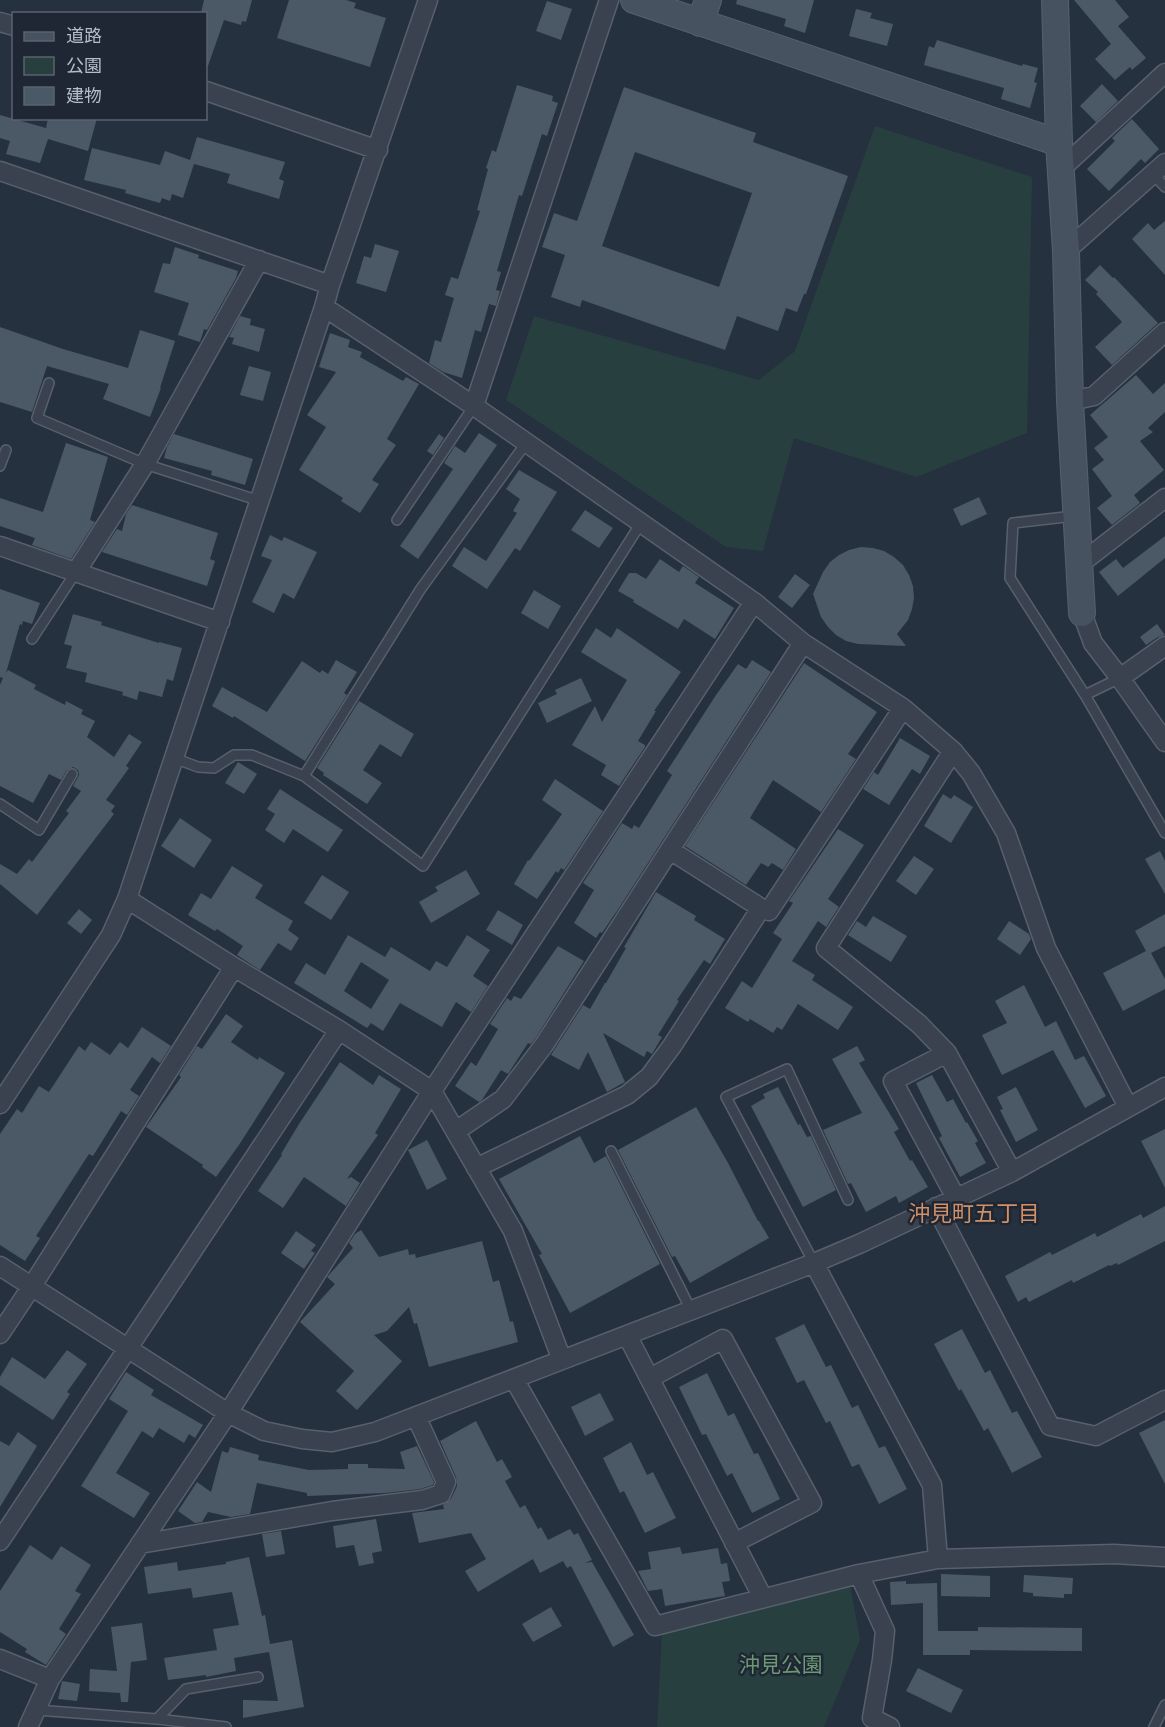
<svg xmlns="http://www.w3.org/2000/svg" width="1165" height="1727" viewBox="0 0 1165 1727" font-family="'Archivo Narrow','Noto Sans JP',sans-serif">
  <rect width="100%" height="100%" fill="#25313e"/>
  <path fill="#283f40" d="M875 126 1032 177 1027 433 916 477 794 438 763 551 726 547 506 400 534 316 759 380 795 351Z
    M850 1584 860 1640 824 1727H657L662 1632Z"/>
  <path fill="#4b5866" fill-rule="evenodd" d="M204 0H252L246 22 242 21 241 25 224 20 208 66H206V14L201 13Z
    M289 0H346L356 3 354 8 386 18 370 67 277 38Z
    M737 0H814L805 33 784 26 786 19 736 4Z
    M1074 0H1115L1129 17 1118 26 1146 58 1132 70 1130 67 1115 80 1095 59 1111 44Z
    M547 1 572 9 561 40 536 31Z
    M856 9 872 13 870 18 893 24 887 46 849 36Z
    M937 40 1022 66 1023 64 1038 68 1034 82 1037 83 1030 108 1001 99 1004 88 924 65 929 46 934 48Z
    M1102 84 1118 101 1096 122 1080 106Z
    M517 85 553 96 552 101 558 103 547 136 542 134 522 196 519 195 497 271 501 272 496 290 500 291 496 306 489 304 481 332 475 330 462 378 443 372 429 363 435 340 441 342 454 298 445 295 451 277 458 279 480 211 477 210 488 169 486 168 492 150 496 152Z
    M624 87 756 133 753 142 848 176 806 294H804L797 312 786 308 778 331 737 316 725 350 582 300 580 307 551 297 565 255 542 247 554 213 577 221ZM635 152 752 193 719 287 602 246Z
    M0 115 46 128 48 118H97L88 151 48 139 40 163 6 154 10 141 0 138Z
    M1132 119 1159 149 1145 163 1141 159 1109 191 1087 169 1115 141 1112 138Z
    M197 137 285 162 279 179 284 181 279 199 227 183 230 174 194 164 183 198 172 194 170 201 162 198 160 203 125 193 126 190 84 180 92 148 160 165 165 151 190 160Z
    M1165 221V275L1132 239 1148 223 1154 230Z
    M375 244 399 251 386 292 356 283 364 256 371 258Z
    M175 247 199 255 198 258 238 271 236 278 207 330 204 329 200 342 178 335 189 303 154 292 163 263 170 264Z
    M1100 265 1113 278 1114 277 1158 323 1112 365 1095 347 1122 322 1096 294 1098 292 1085 280Z
    M240 316 251 319 250 325 265 329 259 352 232 344 234 338 229 337Z
    M0 327 63 349 128 368 140 330 175 341 160 388H161L150 417 103 399 109 384 47 366 32 412 0 402Z
    M330 333 350 340 348 347 362 352 360 357 403 381 406 377 419 384 387 439 396 445 372 480 379 484 360 513 341 501 343 498 299 470 326 427 307 415 336 372 319 367Z
    M249 366 271 372 263 401 240 395Z
    M1136 375 1153 394 1165 383V412L1148 428 1153 432 1140 441 1164 470 1134 495 1140 503 1112 525 1097 508 1112 496 1092 469 1104 460 1094 448 1108 437 1090 415Z
    M479 433 497 445 418 559 400 546 453 469 444 463 455 446 465 453Z
    M174 434 253 459 245 485 211 475 212 471 164 458 167 447Z
    M439 434 444 438 433 455 427 451Z
    M66 443 108 457 90 520 95 522 71 559 32 545 35 538 0 526V498L43 512Z
    M519 470 557 492 520 551 515 548 487 589 452 566 464 547 486 561 517 513 513 511 520 499 506 489Z
    M979 497 987 514 961 526 953 509Z
    M132 505 218 533 210 559 215 561 207 586 102 552 117 529 122 531 126 514Z
    M585 510 613 528 599 548 571 530Z
    M270 535 282 541 284 537 317 552 294 599 283 593 274 613 252 602 272 560 261 556Z
    M1165 536V558L1118 596 1099 572 1116 559 1123 568Z
    M861 547 873 548 884 551 894 557 903 565 909 575 913 586 914 598 912 609 908 620 897 634 906 646 858 644 846 641 836 635 828 627 821 617 813 594 823 572 830 562 839 555 849 550Z
    M660 559 679 572 683 566 699 577 695 583 734 608 715 639 684 619 678 629 633 602 634 600 618 591 629 573H636L646 579Z
    M795 574 810 585 792 608 778 597Z
    M0 589 40 603 32 624 23 621 22 625 20 624 6 673 8 670 36 685 34 689 65 705 66 701 83 710 81 714 95 721 87 737 114 757 129 734 142 742 126 766 129 768 106 800 115 806 111 811 114 814 37 915 0 884V864L17 874 29 859 32 862 69 813 66 811 81 791 73 786 79 775 78 770 73 767 67 770 61 780 49 774 33 803 0 786V685L3 678 0 677Z
    M534 590 561 606 548 629 521 613Z
    M73 614 102 622 101 625 159 643V642L182 648 173 681 167 679 162 697 139 691 137 700 122 695 123 692 85 682 87 673 66 668 72 646 64 644Z
    M1157 624 1165 635 1158 637 1146 645 1140 637Z
    M596 628 611 638 617 628 681 672 654 711H656L638 741 645 745V747L619 786 601 775 606 765 572 745 595 706 602 722 627 680 581 652Z
    M336 660 357 672 344 693 347 695 305 761 234 716 233 718 212 706 222 687 267 712 302 661 320 673 322 670 328 674Z
    M752 660 771 672 619 908 602 933 600 932 596 938 574 923 594 890 583 883 622 823 632 829 634 825 639 828 672 775 667 771 716 695 738 664 746 669Z
    M804 663 877 712 848 754 856 759 821 812 773 780 750 818 796 849 783 870 772 863 768 867 761 863 746 885 685 846Z
    M581 678 592 701 547 723 538 703 557 694 555 690Z
    M359 701 414 734 401 757 380 744 363 770 382 783 367 804 323 775 324 773 317 768Z
    M900 738 930 756 920 774 912 769 889 805 863 789 874 772 878 775Z
    M238 762 257 774 244 794 225 783Z
    M555 779 603 811 564 870 561 868 558 873 556 871 537 899 514 884 528 860 529 861 562 814 542 800Z
    M280 789 343 830 328 852 293 829 284 843 265 830 275 814 267 809Z
    M943 794 951 799 954 795 973 807 951 843 924 826Z
    M180 818 212 840 194 868 161 846Z
    M838 829 864 845 828 899 839 907 826 927 818 921 792 961 815 975 812 980 853 1007 838 1030 798 1004 782 1030 777 1027 773 1033 750 1019 748 1022 725 1008 742 981 752 988 782 939 773 933 793 903 789 901Z
    M1160 851 1165 861V894L1145 859Z
    M914 856 934 869 916 895 896 881Z
    M232 866 263 885 255 898 293 921 288 930 299 938 291 951 278 943 260 970 237 955 243 946 217 929 215 931 188 915 201 893 211 899Z
    M466 870 480 894 431 923 419 902 438 891 435 887Z
    M322 875 349 892 331 920 304 903Z
    M656 892 696 916 694 920 725 939 710 964 704 960 677 1000 679 1001 658 1035 662 1037 652 1054 647 1051 644 1057 603 1033 625 1082 607 1092 588 1052 579 1070 551 1055 583 1005 590 1009 605 983H606L626 948 624 947Z
    M79 909 92 920 81 934 67 923Z
    M498 910 523 925 512 945 486 930Z
    M1165 914V946L1151 953 1165 979V989L1123 1011 1103 973 1146 951 1135 931Z
    M873 916 907 936 891 962 848 935 857 921 866 927Z
    M1009 921 1029 934 1031 939 1020 955 997 939Z
    M348 935 385 957 391 947 430 971 436 961 447 967 467 935 490 950 473 976 488 986 471 1012 456 1002 442 1027 400 1003 383 1031 371 1023 367 1028 294 983 306 963 325 975ZM361 962 389 980 371 1009 344 991Z
    M558 946 584 961 535 1039 531 1044 528 1043 508 1074 501 1070 482 1100 479 1102 455 1086 471 1062 476 1066 498 1029 490 1024 507 998 511 1001 514 996 521 999Z
    M1024 985 1045 1027 1056 1021 1075 1060 1084 1056 1106 1096 1085 1108 1053 1050 1002 1075 982 1035 1007 1023 995 1001Z
    M226 1014 243 1026 231 1042 258 1060 259 1057 285 1073 239 1145 216 1177 202 1167 203 1165 146 1127 181 1077 179 1075 197 1046 202 1049Z
    M142 1027 171 1046 160 1063 152 1057 130 1090 139 1096 127 1115 121 1111 93 1156 89 1154 36 1236 40 1238 25 1261 0 1245V1134L17 1109 22 1113 39 1086 49 1092 79 1046 85 1051 91 1042 110 1055 120 1042 128 1048Z
    M857 1046 865 1060 859 1063 899 1129 894 1132 910 1161 912 1160 928 1187 899 1203 896 1196 866 1212 851 1183 848 1184 823 1130 862 1113 832 1059Z
    M340 1062 373 1085 379 1075 401 1089 375 1133 378 1135 347 1179 351 1177 360 1183 346 1206 304 1177 283 1208 258 1191 282 1155 281 1154 299 1124Z
    M932 1075 947 1102 953 1099 966 1123 967 1122 978 1141 975 1143 986 1163 960 1177 939 1138 942 1136 916 1083Z
    M778 1087 798 1125 800 1124 807 1137 811 1136 836 1190 803 1207 751 1106 765 1098 763 1094Z
    M1016 1087 1038 1130 1016 1142 1000 1110 1003 1109 997 1097Z
    M696 1107 728 1163 758 1221H759L769 1238 690 1283 675 1256 672 1257 618 1150Z
    M1165 1129V1188L1141 1141Z
    M580 1136 594 1163 606 1156 660 1264 570 1313 539 1255 542 1254 499 1179Z
    M427 1140 447 1179 427 1190 408 1150Z
    M1165 1206V1241L1118 1265 1117 1263 1110 1266 1109 1265 1073 1283 1072 1280 1029 1302 1026 1297 1018 1302 1005 1276 1050 1252 1052 1255 1095 1233 1097 1237 1141 1214 1143 1218Z
    M361 1230 379 1257 408 1249 409 1255 415 1254 416 1258 482 1241 493 1282 499 1280 510 1322 513 1321 518 1342 429 1367 417 1323 414 1324 409 1307 387 1331 374 1335 402 1361 357 1410 336 1391 354 1371 300 1322 335 1284 327 1277 353 1248 349 1243 355 1234Z
    M296 1231 316 1245 311 1251 315 1253 304 1269 281 1253Z
    M804 1324 826 1367 831 1365 852 1408 858 1405 879 1448 885 1446 907 1489 879 1504 859 1464 852 1467 830 1421 826 1423 804 1380 797 1383 775 1338Z
    M962 1329 985 1373 990 1370 1012 1413 1017 1411 1042 1457 1012 1473 988 1428 984 1431 961 1389 959 1391 934 1344Z
    M67 1350 87 1364 67 1392 70 1394 53 1420 0 1385V1377L12 1357 45 1379Z
    M126 1372 154 1390 151 1395 203 1425 195 1438 189 1434 184 1443 159 1428 153 1438 142 1431 116 1473 150 1493 134 1518 81 1486 128 1411 109 1399Z
    M707 1373 728 1416 734 1413 754 1454 758 1453 780 1499 752 1513 732 1473 727 1476 706 1434 702 1435 679 1387Z
    M600 1393 614 1420 585 1436 571 1407Z
    M1165 1420V1484L1139 1433Z
    M476 1421 497 1462 502 1459 512 1477 505 1481 520 1508 525 1505 538 1529 541 1527 548 1540 570 1529 574 1535 578 1533 592 1560 585 1563 592 1562 634 1635 613 1647 571 1566 567 1568 563 1561 540 1573 533 1559 478 1592 465 1571 486 1559 471 1533 419 1543 412 1513 444 1509 443 1505 451 1499 457 1486 456 1477 440 1441Z
    M18 1432 37 1446 0 1507V1441L9 1446Z
    M631 1442 647 1475 653 1472 676 1518 645 1533 624 1491 620 1493 603 1458Z
    M417 1446 434 1482 433 1485 420 1489 386 1493 307 1496V1493L257 1483 250 1514 231 1517 208 1512 202 1522 195 1523 178 1511 197 1482 211 1492 222 1451 228 1453 230 1447 259 1455 258 1460 309 1470 348 1469V1464H368V1468L405 1469 400 1452Z
    M376 1519 382 1551 372 1553 374 1563 359 1566 354 1545 336 1548 333 1526Z
    M281 1531 285 1554 266 1557 262 1534Z
    M30 1545 52 1560 61 1546 91 1565 75 1591 81 1594 59 1629 66 1634 46 1665 25 1652 27 1649 0 1632V1591Z
    M680 1547 682 1554 718 1548 721 1564 727 1563 730 1581 722 1582 725 1596 665 1606 662 1589 648 1591 638 1571 651 1569 648 1552Z
    M249 1557 262 1616 265 1615 270 1644 292 1640 304 1707 243 1718V1700L278 1701 269 1652 234 1658 236 1671 206 1677V1675L168 1680 164 1658 217 1650 213 1629 239 1625 232 1592 193 1598 191 1588 148 1594 144 1567 177 1562 178 1571 226 1564V1562Z
    M941 1574 990 1576V1597L941 1596Z
    M1024 1575 1073 1578 1072 1594H1064V1598L1033 1596V1593L1023 1592Z
    M906 1581V1584L937 1583 938 1631H978V1627L1082 1628V1651L970 1650V1655H923V1603L891 1605 890 1582Z
    M551 1607 562 1626 533 1642 522 1624Z
    M142 1623 147 1660 131 1662 128 1702H121L120 1693 89 1691 90 1669 117 1671 111 1627Z
    M918 1668 963 1690 951 1713 906 1691Z
    M62 1681 80 1684 77 1701 58 1699Z"/>
  <g fill="none" stroke-linecap="round" stroke-linejoin="round">
    <g stroke="#57606c" stroke-width="12">
      <path id="lane" d="M1153 174 1165 187
        M49 383 37 418 145 464 260 501
        M0 466 6 450
        M1074 516 1013 523 1010 578 1085 695 1165 833
        M397 520 474 406
        M32 639 76 572
        M1085 695 1120 678
        M174 758 198 767 214 768 234 755H252L304 776 423 866 641 523
        M304 776 420 590 526 443
        M0 804 39 830 72 774
        M611 1151 691 1310
        M814 1263 726 1097 787 1069 848 1200
        M36 1710 157 1719 226 1727
        M157 1719 186 1689 258 1677
        M1154 1727 1165 1705"/>
    </g>
    <g stroke="#57606c" stroke-width="21">
      <path id="street" d="M0 22 14 26
        M206 91 378 150
        M1062 168 1165 73
        M0 171 330 285
        M1066 251 1165 163
        M324 307 474 406 754 602 803 643 903 708 953 751 971 773 1006 833 1046 948 1128 1107
        M1070 401 1094 396 1165 332
        M474 406 609 0
        M0 546 220 622
        M1080 564 1165 498
        M76 572 145 464 259 260
        M1082 613 1093 643 1120 678 1165 742
        M1120 678 1165 646
        M953 751 826 948 919 1024 947 1053 1012 1172
        M670 850 761 908 769 911 903 708
        M127 899 234 967 339 1030 432 1091 513 1231 562 1360
        M947 1053 893 1081 956 1198
        M0 1104 111 935 127 899 324 307 330 285 428 0
        M456 1131 503 1099 544 1045 803 643
        M476 1168 627 1095 649 1077 672 1046 761 908
        M936 1207 1050 1426 1096 1436 1165 1400
        M814 1263 932 1485 938 1559
        M0 1266 228 1413 264 1431 302 1439 332 1442 375 1432 814 1263 859 1244 1012 1172 1165 1087
        M0 1334 32 1286 234 967
        M627 1335 763 1598
        M650 1378 723 1339 812 1503 734 1543
        M514 1379 655 1626 859 1574 938 1559 1114 1554 1165 1557
        M0 1541 339 1030
        M140 1544 332 1511 422 1500 441 1494 446 1482 416 1416
        M859 1574 885 1631 882 1660 872 1718 890 1727
        M0 1659 50 1679
        M28 1727 50 1679 228 1413 432 1091 754 602"/>
    </g>
    <g stroke="#57606c" stroke-width="28">
      <path id="secondary" d="M634 0 1059 143
        M1055 0 1059 143 1066 251 1070 401 1082 613
        M700 23 708 0"/>
    </g>
    <use href="#lane" stroke="#39424e" stroke-width="9"/>
    <use href="#street" stroke="#39424e" stroke-width="18"/>
    <use href="#secondary" stroke="#475261" stroke-width="26"/>
  </g>
  <g text-anchor="middle" stroke-width="5" stroke-linejoin="round" paint-order="stroke">
    <g font-size="21" fill="#6c9974" stroke="#1e2733">
      <text x="781" y="1672">沖見公園</text>
    </g>
    <g font-size="22" fill="#d29066" stroke="#1e2733">
      <text x="974" y="1221">沖見町五丁目</text>
    </g>
  </g>
  <rect x="12" y="12" width="195" height="108" fill="#1e2733" stroke="#5a636f" stroke-width="1.5"/>
  <rect x="24" y="32" width="30" height="9" fill="#475261" stroke="#5a636f" stroke-width="1.5"/>
  <text x="66" y="42" font-size="18" fill="#b5bdc9">道路</text>
  <rect x="24" y="57" width="30" height="18" fill="#283f40" stroke="#5a636f" stroke-width="1.5"/>
  <text x="66" y="72" font-size="18" fill="#b5bdc9">公園</text>
  <rect x="24" y="87" width="30" height="18" fill="#4b5866" stroke="#5a636f" stroke-width="1.5"/>
  <text x="66" y="102" font-size="18" fill="#b5bdc9">建物</text>
</svg>
